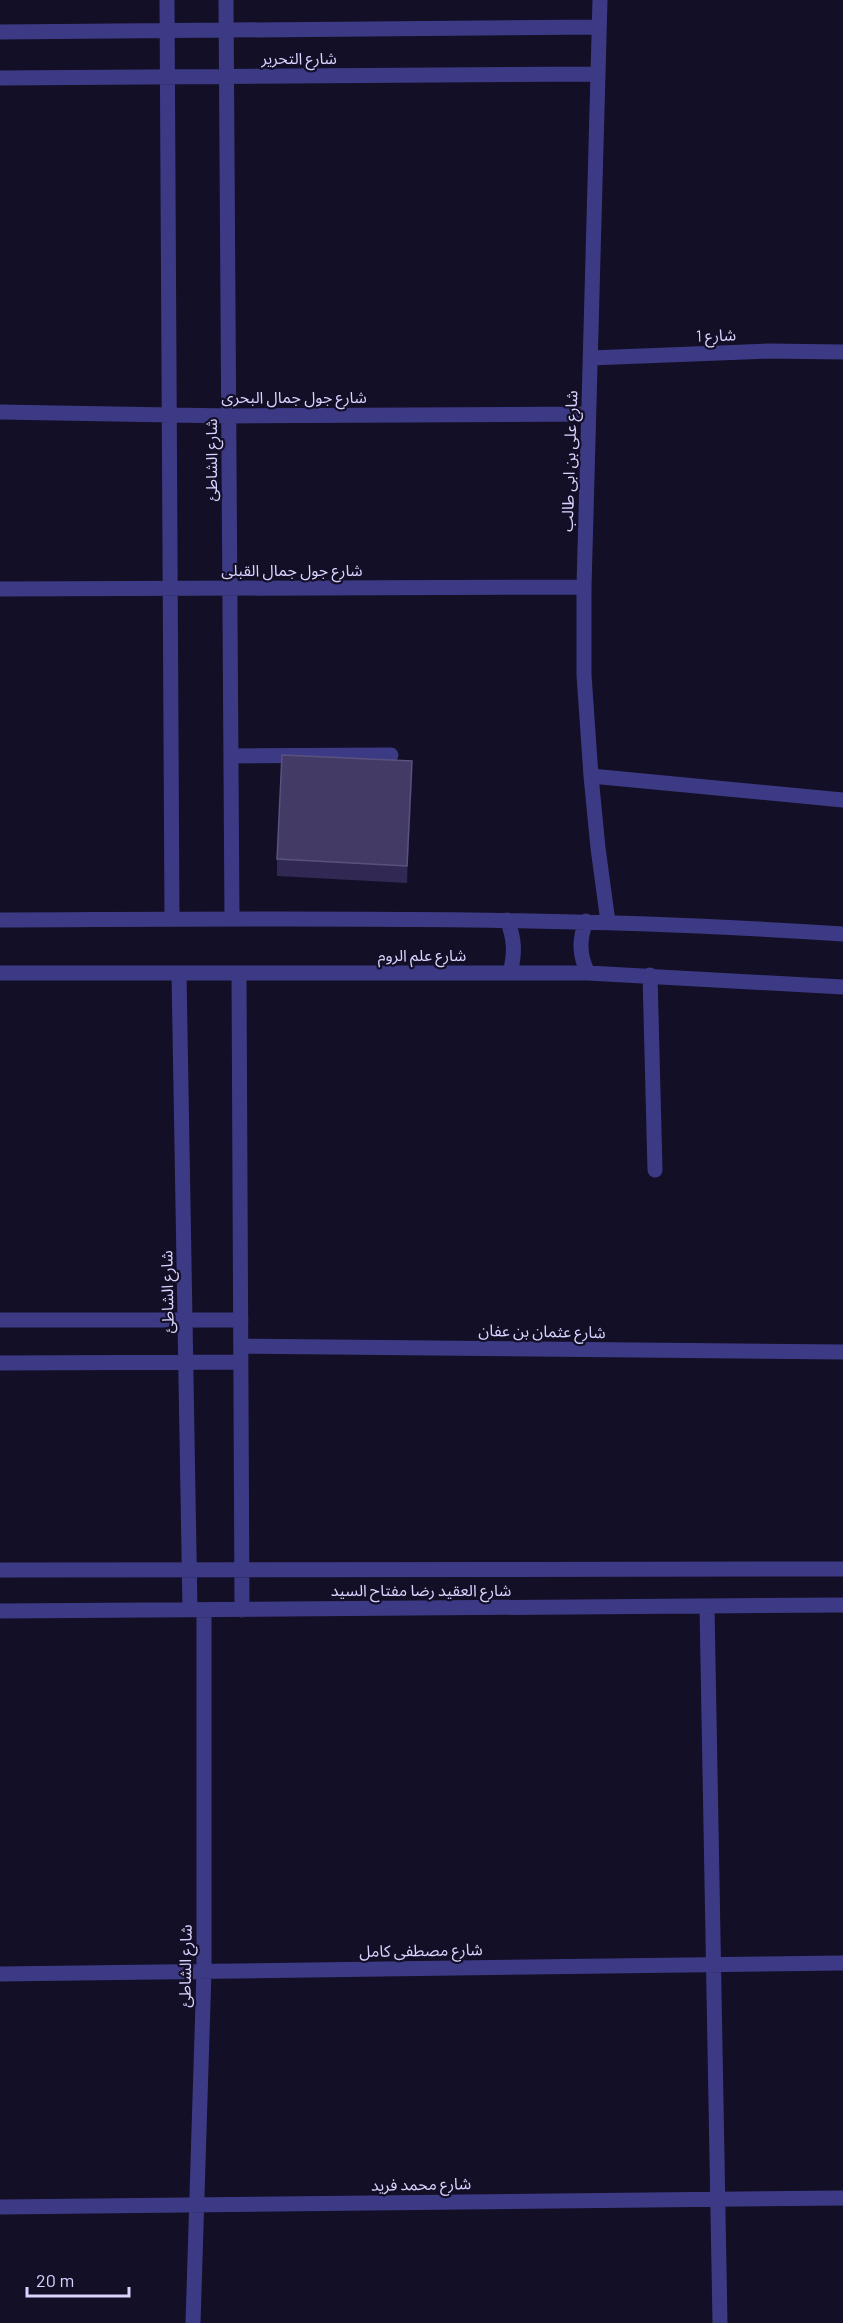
<svg xmlns="http://www.w3.org/2000/svg" width="843" height="2323" viewBox="0 0 843 2323" font-family="Barlow,'Noto Sans Arabic',sans-serif">
  <rect width="100%" height="100%" fill="#130f26"/>
  <g fill="none" stroke-linecap="round" stroke-linejoin="round">
    <path stroke="#3d3a85" stroke-width="15" d="M167 0 172 919
      M226 0 232 919
      M600 0 584 587V675L591 776 598 848 608 922
      M0 32 599 27
      M0 78 598 74
      M590 358 768 351 843 352
      M0 412 229 416 588 414
      M0 589 584 587
      M231 756 391 755
      M591 776 843 800
      M0 920C281 919 562 915 843 934
      M507 920C515 939 515 954 510 973
      M586 921C579 940 579 955 588 973
      M0 973H588L843 987
      M179 973 190 1610
      M239 973 242 1610
      M650 975 655 1170
      M0 1320H241
      M241 1346 843 1352
      M0 1363 241 1362
      M0 1570 843 1569
      M707 1606 720 2323
      M0 1611 843 1605
      M0 1974 843 1963
      M0 2207 843 2198
      M193 2323 204 1971V1610"/>
  </g>
  <path fill="#312854" d="M412 779 407 883 277 876V859Z"/>
  <path fill="#1d163a" d="M412 761V779L407 883V866Z"/>
  <path fill="#433a66" stroke="#5a527e" stroke-width="1.5" d="M282 755 412 761 407 866 277 859Z"/>
  <g text-anchor="middle" stroke-width="4.5" stroke-linejoin="round" paint-order="stroke">
    <g font-size="16" fill="#d9d4ff" stroke="#130f26">
      <text x="299" y="64">شارع التحرير</text>
      <text transform="translate(716 335) rotate(-2)" y="6">شارع 1</text>
      <text x="294" y="403">شارع جول جمال البحرى</text>
      <text transform="translate(211 460) rotate(-90)" y="6">شارع الشاطئ</text>
      <text transform="translate(569 461) rotate(-88)" y="6">شارع على بن ابى طالب</text>
      <text x="292" y="576">شارع جول جمال القبلى</text>
      <text x="422" y="961">شارع علم الروم</text>
      <text transform="translate(167 1292) rotate(-91)" y="6">شارع الشاطئ</text>
      <text transform="translate(542 1331) rotate(1)" y="6">شارع عثمان بن عفان</text>
      <text x="421" y="1596">شارع العقيد رضا مفتاح السيد</text>
      <text transform="translate(421 1950) rotate(-1)" y="6">شارع مصطفى كامل</text>
      <text transform="translate(185 1966) rotate(-89)" y="6">شارع الشاطئ</text>
      <text transform="translate(421 2184) rotate(-1)" y="6">شارع محمد فريد</text>
    </g>
  </g>
  <path d="M27 2287v9h102v-9" fill="none" stroke="#d9d4ff" stroke-width="3"/>
  <text x="36" y="2287" font-size="18" fill="#d9d4ff" stroke="#130f26" stroke-width="4.5" paint-order="stroke">20 m</text>
</svg>
